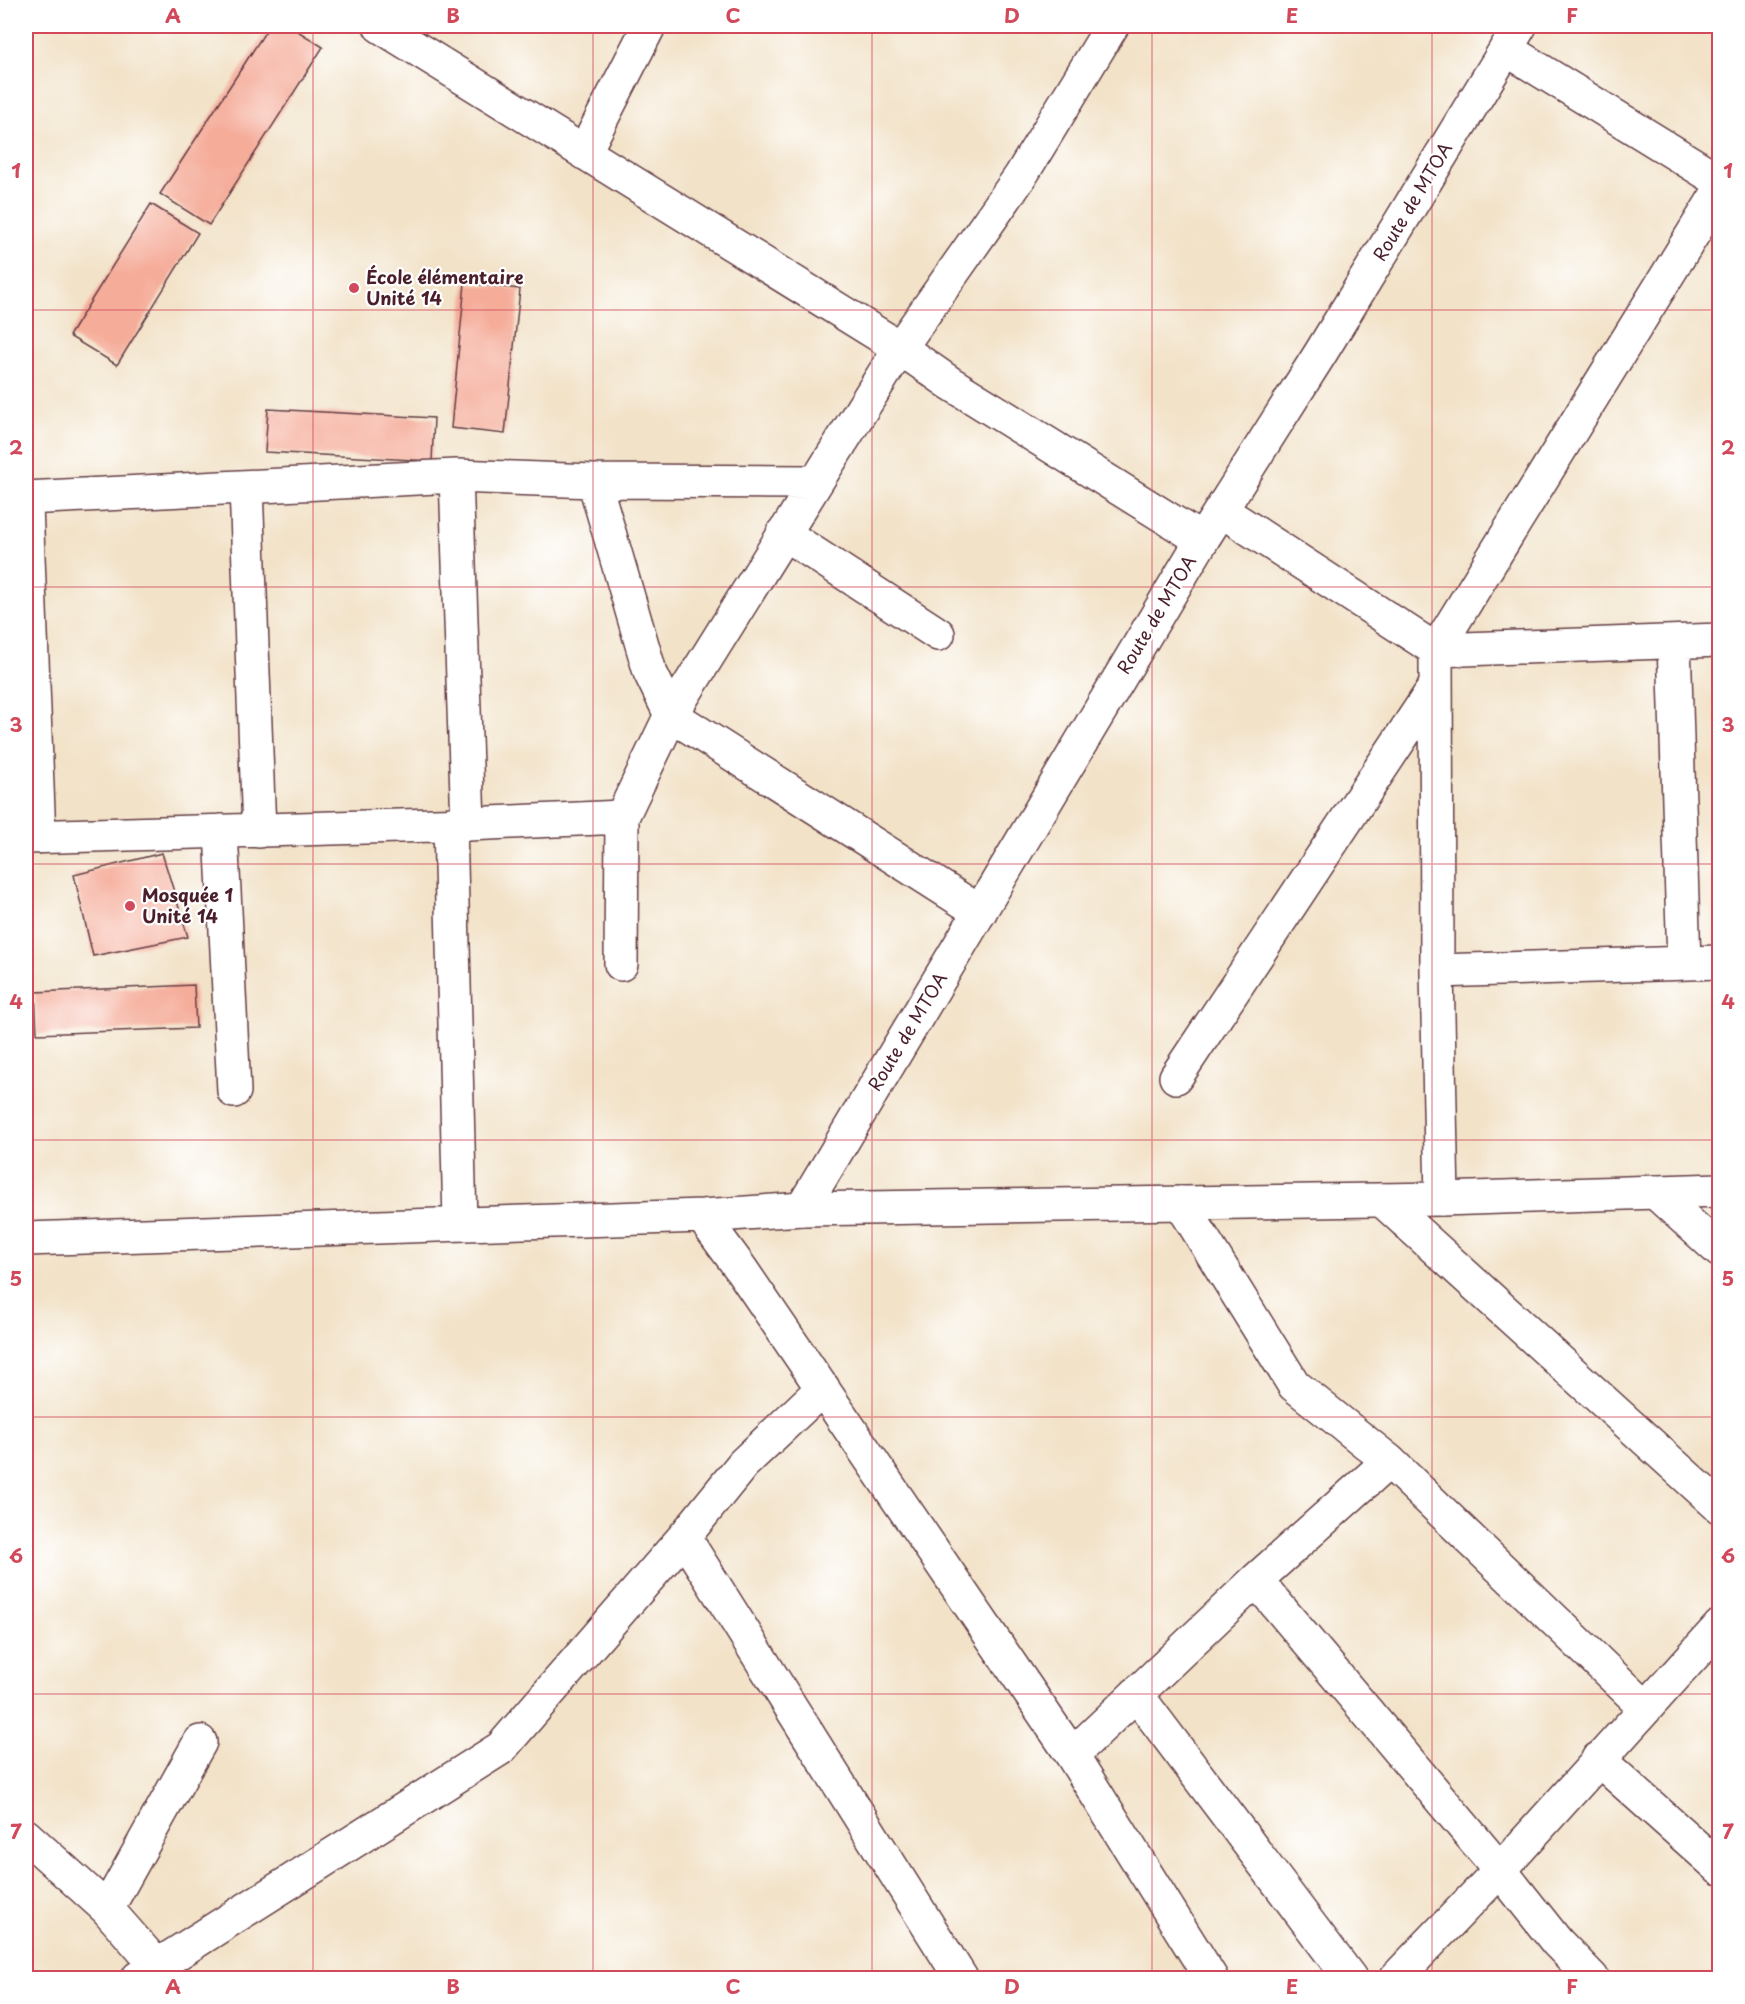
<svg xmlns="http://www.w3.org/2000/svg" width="1745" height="2004" viewBox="0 0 1745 2004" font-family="'Playpen Sans',sans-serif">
  <rect width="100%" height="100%" fill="#fff"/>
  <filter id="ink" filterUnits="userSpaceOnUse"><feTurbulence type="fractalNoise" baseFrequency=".0167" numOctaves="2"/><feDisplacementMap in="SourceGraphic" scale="12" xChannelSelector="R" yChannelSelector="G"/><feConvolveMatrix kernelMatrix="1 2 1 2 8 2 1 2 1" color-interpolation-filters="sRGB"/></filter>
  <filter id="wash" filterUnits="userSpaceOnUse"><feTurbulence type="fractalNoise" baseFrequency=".008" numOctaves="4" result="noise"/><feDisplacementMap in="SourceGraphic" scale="24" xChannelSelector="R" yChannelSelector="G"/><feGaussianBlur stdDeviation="1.35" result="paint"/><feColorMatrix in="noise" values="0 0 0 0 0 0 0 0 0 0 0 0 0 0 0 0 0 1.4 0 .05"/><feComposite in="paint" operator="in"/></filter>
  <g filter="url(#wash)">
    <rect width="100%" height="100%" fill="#f2e2c8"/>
    <g id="blocks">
      <path fill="#f5ac99" d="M269 26H290L323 47 209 225 160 194Z
        M151 204 198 233 117 365 69 336Z
        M465 283 520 289 505 434 451 428Z
        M268 409 434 418 432 461 265 452Z
        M162 853 188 937 93 956 74 875Z
        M194 985 196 1028 37 1034 35 992Z"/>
    </g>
  </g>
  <g filter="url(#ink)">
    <use href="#blocks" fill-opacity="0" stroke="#633c43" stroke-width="1.5"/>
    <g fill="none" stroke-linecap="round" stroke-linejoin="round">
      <g stroke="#633c43" stroke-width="36">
        <path id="street" d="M380 26 900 348 950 383 1202 540
          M1506 49 1720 181
          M584 153 649 26
          M456 476 468 824
          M594 481 650 672 671 715 980 912
          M246 487 259 831
          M26 498 456 476 594 481 814 482
          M26 506 39 837
          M1222 511 1436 650 1720 640
          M783 533 938 634
          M1674 642 1684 963
          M450 824 460 1223
          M221 831 234 1091
          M26 837 468 824 622 817
          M621 964 622 817 671 715 900 348 1020 177 1112 26
          M1437 971 1720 962
          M1176 1077 1436 685
          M1655 1192 1720 1251
          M1442 1199 1437 971 1436 650 1720 190
          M1382 1200 1720 1507
          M1181 1203 1294 1385 1389 1461 1645 1707
          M702 1216 741 1269 1072 1755 1211 1978
          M26 1239 702 1216 802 1209
          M684 1537 961 1978
          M1256 1580 1500 1870 1557 1942 1592 1978
          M1136 1694 1350 1978
          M1072 1755 1256 1580 1389 1461
          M1598 1759 1720 1868
          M26 1836 107 1909 157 1966 164 1978
          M107 1909 200 1742
          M138 1978 501 1748 684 1537 743 1464 823 1388"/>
      </g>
      <g stroke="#633c43" stroke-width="36">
        <path id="secondary" d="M802 1209 1202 540 1320 354 1520 26
          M802 1209 1442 1199 1720 1190
          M1396 1978 1500 1870 1720 1626"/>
      </g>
      <use href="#street" stroke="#fff" stroke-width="33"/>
      <use href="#secondary" stroke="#fff" stroke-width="33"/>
    </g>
  </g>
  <path fill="none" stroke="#d1495b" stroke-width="1.5" stroke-opacity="0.55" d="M313 26V1978M593 26V1978M872 26V1978M1152 26V1978M1432 26V1978M26 310H1720M26 587H1720M26 864H1720M26 1140H1720M26 1417H1720M26 1694H1720"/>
  <g fill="#d1495b" stroke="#fff" stroke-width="2">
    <circle cx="354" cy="288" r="6"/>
    <circle cx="130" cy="906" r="6"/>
  </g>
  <g text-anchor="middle" stroke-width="4.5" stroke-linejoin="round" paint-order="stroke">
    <g font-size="18" fill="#4a1f2b" stroke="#fff">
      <text transform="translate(1413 202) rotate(-59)" y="6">Route de MTOA</text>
      <text transform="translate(1157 615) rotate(-59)" y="6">Route de MTOA</text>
      <text transform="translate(908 1032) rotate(-59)" y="6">Route de MTOA</text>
    </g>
    <g font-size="18" font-weight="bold" fill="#4a1f2b" stroke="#fff" text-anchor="start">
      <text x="366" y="284">École élémentaire<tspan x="366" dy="21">Unité 14</tspan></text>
      <text x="142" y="902">Mosquée 1<tspan x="142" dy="21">Unité 14</tspan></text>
    </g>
  </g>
  <rect width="1745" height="2004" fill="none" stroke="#fff" stroke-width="66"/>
  <rect x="33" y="33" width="1679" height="1938" fill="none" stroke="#d1495b" stroke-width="2"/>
  <g font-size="20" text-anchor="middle" font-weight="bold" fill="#d1495b">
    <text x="173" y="23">A</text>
    <text x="453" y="23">B</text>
    <text x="733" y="23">C</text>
    <text x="1012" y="23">D</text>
    <text x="1292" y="23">E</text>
    <text x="1572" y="23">F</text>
    <text x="16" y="178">1</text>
    <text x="1728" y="178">1</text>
    <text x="16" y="455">2</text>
    <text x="1728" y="455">2</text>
    <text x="16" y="732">3</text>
    <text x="1728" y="732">3</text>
    <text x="16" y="1009">4</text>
    <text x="1728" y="1009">4</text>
    <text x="16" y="1286">5</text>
    <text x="1728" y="1286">5</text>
    <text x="16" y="1563">6</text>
    <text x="1728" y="1563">6</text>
    <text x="16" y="1839">7</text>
    <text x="1728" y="1839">7</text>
    <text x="173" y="1994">A</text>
    <text x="453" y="1994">B</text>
    <text x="733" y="1994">C</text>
    <text x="1012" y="1994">D</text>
    <text x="1292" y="1994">E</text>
    <text x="1572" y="1994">F</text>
  </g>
</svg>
